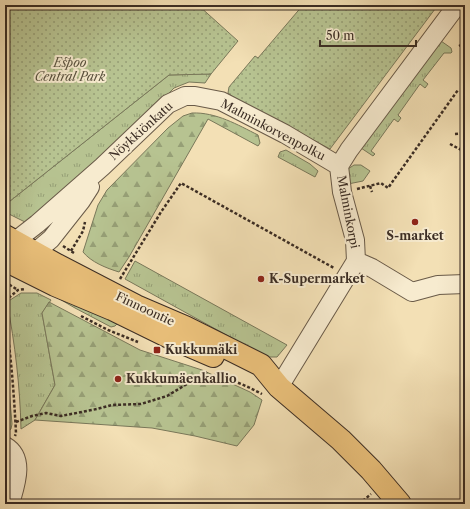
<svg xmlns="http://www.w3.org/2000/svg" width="470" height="509" viewBox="0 0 470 509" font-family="'Libre Caslon Text',serif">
  <defs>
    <pattern id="grass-tufts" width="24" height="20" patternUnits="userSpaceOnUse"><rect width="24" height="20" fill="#b7c391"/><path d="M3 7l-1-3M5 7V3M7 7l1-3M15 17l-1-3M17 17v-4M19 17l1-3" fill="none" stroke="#969f76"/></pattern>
    <pattern id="forest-firs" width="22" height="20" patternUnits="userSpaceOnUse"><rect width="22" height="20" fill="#b7c391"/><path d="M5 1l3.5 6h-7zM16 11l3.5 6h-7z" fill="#969f76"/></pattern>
    <pattern id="park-dots" width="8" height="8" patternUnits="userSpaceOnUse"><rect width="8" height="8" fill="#b7c391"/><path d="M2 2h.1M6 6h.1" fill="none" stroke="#969f76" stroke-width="1.8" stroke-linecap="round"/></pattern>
  </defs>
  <rect width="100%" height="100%" fill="#f3e0b5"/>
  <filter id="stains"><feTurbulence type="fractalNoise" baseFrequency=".005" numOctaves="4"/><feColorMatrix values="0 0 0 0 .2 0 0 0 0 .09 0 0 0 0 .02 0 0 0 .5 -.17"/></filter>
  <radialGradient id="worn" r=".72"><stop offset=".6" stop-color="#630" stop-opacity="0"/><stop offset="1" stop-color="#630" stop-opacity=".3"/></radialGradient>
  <path fill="url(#grass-tufts)" stroke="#79785a" d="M441 41 451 48 452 52 451 53H444L423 80 428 84 425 88 420 84 398 115 401 118 398 122 394 119 371 151 375 154 373 156 361 148Z
    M204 74H211L205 83 189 82 174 88 147 115 27 223 5 212V205L169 75Z
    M286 150 310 164 318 171 315 177 278 157 280 152Z
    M354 165H361L370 171 363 181 348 184V169Z
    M135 261 287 345 277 357H269L248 347 125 279Z
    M21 293H37L51 300 42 313 55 385 35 420 21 429C20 386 15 344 7 302Z
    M51 294 89 306 117 324 115 326 111 327 75 308Z
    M5 341 12 424 11 429 5 433Z"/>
  <path fill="url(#forest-firs)" stroke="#79785a" d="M192 113C216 112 238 125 258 135L260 143 258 146 208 119 129 257 119 272C106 268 91 262 83 252L98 205 107 190 168 128 183 116Z
    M49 302 140 350 202 370 250 392 262 400 254 425 237 446 195 436 152 428 35 420 55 385 42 313Z"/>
  <path fill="url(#park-dots)" stroke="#79785a" d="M5 5H198L238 41 211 74 169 75 5 205V158L9 152 5 145Z
    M303 5H438L330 149 233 97 228 93 229 87 255 56 258 58Z"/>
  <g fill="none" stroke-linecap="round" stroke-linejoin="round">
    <g stroke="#695a48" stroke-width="20">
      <path id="minor" d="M5 249 37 224 102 167 168 104 185 96H195L221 101 285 134 339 166
        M26 260 51 239 81 201 90 187
        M356 261 372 268 412 292 438 285 465 284
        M279 387 356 261 355 240 342 192 339 166 349 150 457 5
        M5 446C26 458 15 486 10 504"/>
    </g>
    <g stroke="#3b2d24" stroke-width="24">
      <path id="major" d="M5 236 57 265 136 306 185 327 261 365 279 387 341 440 371 470 400 504
        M5 260 55 285 112 309 169 337 213 356"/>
    </g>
    <path stroke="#3b2d24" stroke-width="2.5" stroke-dasharray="3 2" stroke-linecap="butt" d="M459 46 465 43
      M455 134 465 133
      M450 144 465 152
      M370 186 372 192
      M357 189 381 183 388 188 458 90
      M63 246 74 253
      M71 251 83 231 85 222
      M120 279 161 212 181 183 334 268
      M5 282 18 290
      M5 301 18 290 25 289
      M5 315C11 354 14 394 16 433L15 436
      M81 316 108 330 138 342
      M5 345 9 341
      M215 373 248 387 262 394
      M16 422 32 416 46 413 61 416 97 409 112 405 141 404 167 396 207 372
      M359 504 371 494"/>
    <use href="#minor" stroke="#f7ebcf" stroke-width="18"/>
    <use href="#major" stroke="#eac07a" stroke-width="22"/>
  </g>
  <g fill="#8f2418" stroke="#f7ebcf" stroke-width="1.5">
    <circle cx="415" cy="222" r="4"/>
    <circle cx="261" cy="279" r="4"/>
    <rect x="153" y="346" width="8" height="8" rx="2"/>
    <circle cx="118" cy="379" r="4"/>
  </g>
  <g text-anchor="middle" stroke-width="4" stroke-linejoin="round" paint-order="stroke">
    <g font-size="12" font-style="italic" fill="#5a523f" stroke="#f7ebcf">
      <text x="70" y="67">Espoo<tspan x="70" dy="14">Central Park</tspan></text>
    </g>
    <g font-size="12" fill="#3b2d24" stroke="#f7ebcf">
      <text transform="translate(273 130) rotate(28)" y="4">Malminkorvenpolku</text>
      <text transform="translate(141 131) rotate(-42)" y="4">Nöykkiönkatu</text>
      <text transform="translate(348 212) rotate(79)" y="4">Malminkorpi</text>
      <text transform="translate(145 309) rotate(25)" y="4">Finnoontie</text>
    </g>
    <g font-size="12" font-weight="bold" fill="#3b2d24" stroke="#f7ebcf" text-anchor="start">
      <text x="415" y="240" text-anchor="middle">S-market</text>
      <text x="269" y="283">K-Supermarket</text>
      <text x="165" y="354">Kukkumäki</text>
      <text x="126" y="383">Kukkumäenkallio</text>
    </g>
  </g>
  <rect width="470" height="509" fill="none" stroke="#f3e0b5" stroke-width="20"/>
  <rect x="6" y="6" width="458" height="497" fill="none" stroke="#3b2d24" stroke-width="2"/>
  <rect x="10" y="10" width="450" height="489" fill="none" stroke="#3b2d24"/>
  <path d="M320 40v6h96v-6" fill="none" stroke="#3b2d24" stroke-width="2"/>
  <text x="326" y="40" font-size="12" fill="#3b2d24" stroke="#f7ebcf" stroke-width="3" paint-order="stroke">50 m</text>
  <rect width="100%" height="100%" filter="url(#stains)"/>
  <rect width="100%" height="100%" fill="url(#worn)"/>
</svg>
